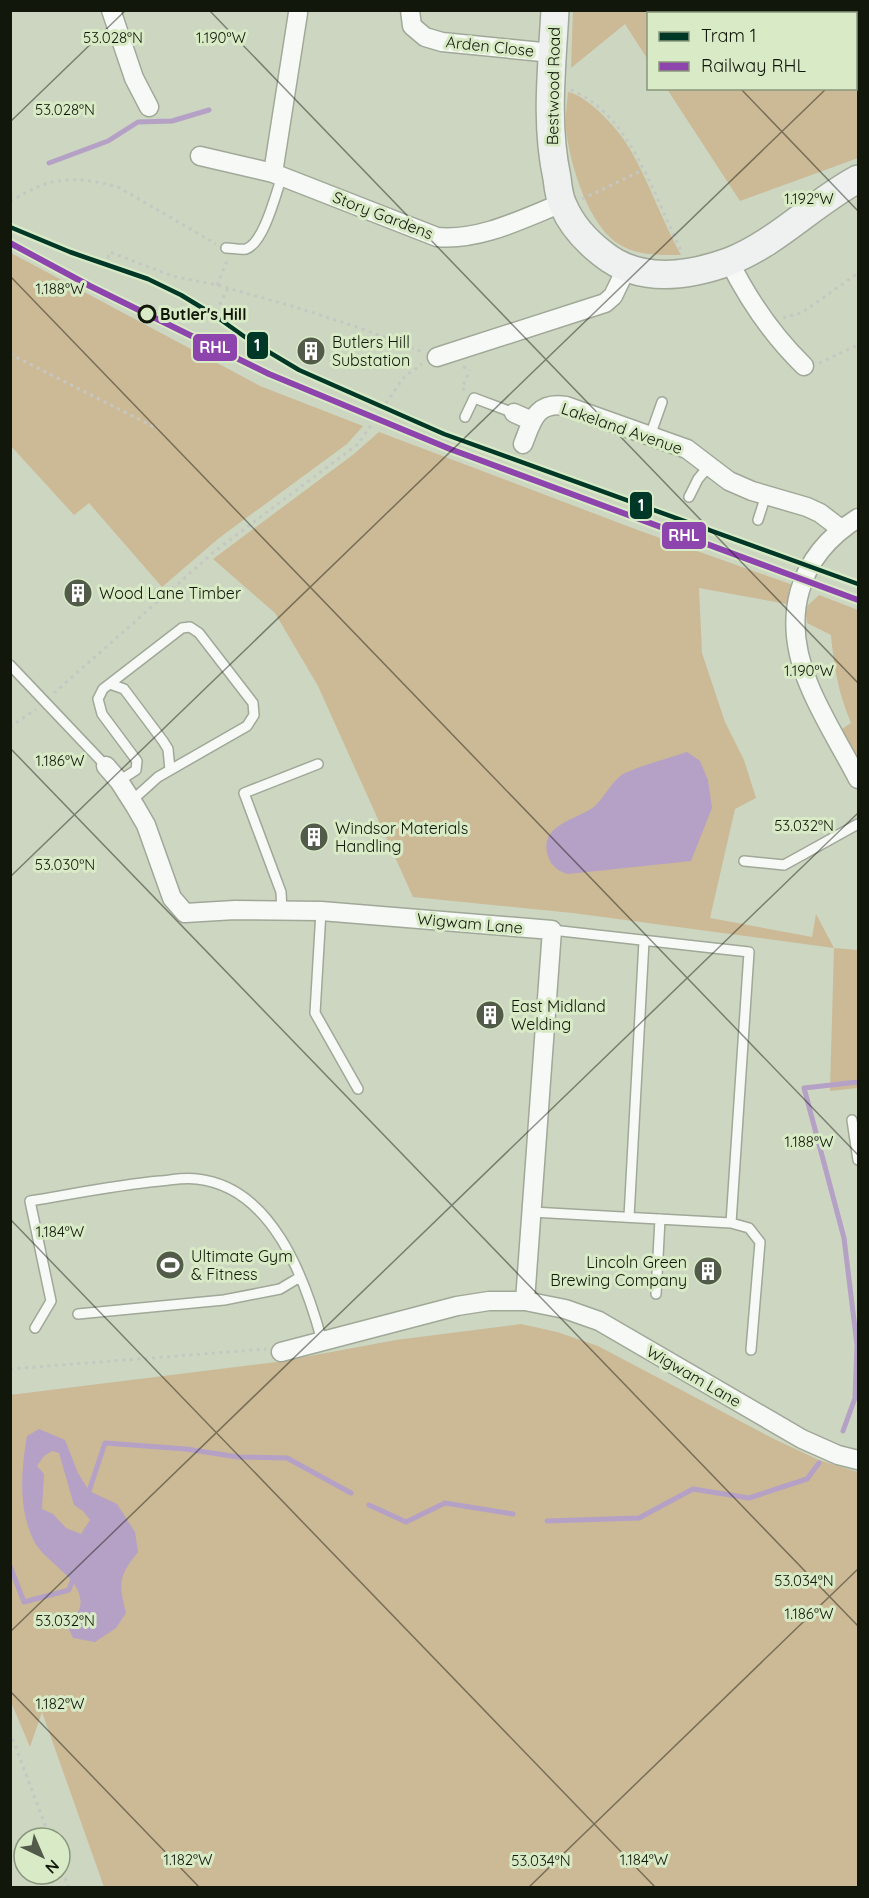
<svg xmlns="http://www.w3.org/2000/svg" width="869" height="1898" viewBox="0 0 869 1898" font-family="Quicksand,sans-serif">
  <rect width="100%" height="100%" fill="#ccd6c1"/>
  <path fill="#ccb996" d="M573 11H858V158L740 201 667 89 856 88V14H648V60L625 24 571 68Z
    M568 92C589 96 621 132 631 151 650 184 662 221 681 255 660 255 641 256 622 246 589 229 570 165 566 129 565 117 567 104 568 92Z
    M11 253 260 386 363 426 347 444 219 538 162 587 89 503 74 515 11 446Z
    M379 432 643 532 793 585 787 604 699 588 702 653 725 722 744 760 756 798 735 809 710 918 812 937 816 914 834 948 858 950V1088L830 1091 834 948 573 913 413 897 318 686 275 613 213 559 354 454Z
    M819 595 858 610V769L839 731 851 723C838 692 834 668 831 635L807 623 805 608Z
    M521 1324 557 1332 598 1346 774 1439 819 1460 858 1472V1887H104L42 1712 30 1747 11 1702 10 1395 277 1362 396 1340Z"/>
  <path fill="#b5a0c6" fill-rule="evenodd" d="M687 752 700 761 708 780 712 808 691 861 568 874C559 872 551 866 548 856 538 825 576 820 594 807 604 798 614 778 625 773 645 764 667 759 687 752Z
    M39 1429 65 1440 78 1473 89 1491 117 1504 135 1532 138 1552C119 1576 118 1582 126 1613L116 1628 95 1642 73 1638 68 1627C71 1622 78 1614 80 1607 86 1580 45 1563 34 1541 18 1509 21 1470 27 1436ZM52 1451 59 1453 74 1505 83 1511 90 1520 81 1534 66 1528 53 1514 42 1509 44 1474 37 1466 44 1456Z"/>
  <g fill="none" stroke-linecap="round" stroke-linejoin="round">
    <path stroke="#b5a0c6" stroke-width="5" d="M49 163 108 141 138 122 172 121 209 110
      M843 1431 855 1398 857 1345 844 1238 804 1088 858 1082
      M91 1498 89 1491 105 1443 186 1449 238 1457 287 1458 351 1493
      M369 1505 406 1522 445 1503 513 1514
      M547 1521 639 1518 693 1489 749 1498 807 1479 819 1463
      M10 1566 24 1602 69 1590 75 1573"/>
    <g stroke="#a0a898" stroke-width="12">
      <path id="lane" d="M226 248C233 248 239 250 246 249 264 243 276 193 282 176
        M465 417 474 398 514 413
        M650 436 662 402
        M689 497 698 479 709 466
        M758 520 766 495
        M10 665 106 766
        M110 684 124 689 163 741 168 749 170 770
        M119 781 136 770 137 761 102 714 98 699 103 689 182 628 190 627 199 633 253 703 254 715 247 726 158 777 137 796 135 805
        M744 861 784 865 858 824
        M282 911 281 892 244 793 318 764
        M321 911 315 1013 358 1089
        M552 930 749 952 731 1223
        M852 1120 858 1160
        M532 1212 731 1223 749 1228 760 1242 751 1350
        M629 1217 644 941
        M656 1294 660 1219
        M78 1314 224 1300 280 1289 300 1277
        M35 1328 51 1301 30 1201C73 1194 116 1185 160 1181 172 1180 185 1177 197 1179 272 1187 305 1278 322 1341"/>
    </g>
    <g stroke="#a0a898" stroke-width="21">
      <path id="street" d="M111 10 134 78 149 107
        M410 10 412 26 425 37 442 42 552 53
        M200 156 273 173 437 237C480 241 522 219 562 203
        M273 173 298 13
        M729 261C749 301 772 335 804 366
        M437 357 605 303 613 296 626 269
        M514 413 532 421
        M523 444C532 421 536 401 566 406L687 449 729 481 752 491 807 507 820 513 841 529
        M858 518C796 557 781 618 809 685 822 717 842 748 858 779
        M106 766 119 781 135 806 146 825 172 898 185 913 235 910 321 911 552 930 525 1301
        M281 1352 457 1306 489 1301H525L565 1309 599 1321 802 1439 838 1455 858 1460"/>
    </g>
    <g stroke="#a0a898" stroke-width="30">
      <path id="secondary" d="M555 10C552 67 545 123 557 178 558 187 559 197 563 205 571 224 586 241 603 254 639 283 686 277 728 262 777 243 813 203 858 179"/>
    </g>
    <path stroke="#c5c8c2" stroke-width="3" stroke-dasharray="3 4.5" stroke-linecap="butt" d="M571 90C632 115 654 198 682 252
      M582 199 643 170
      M10 201C22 195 33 188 45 184 69 176 96 180 120 188L216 244
      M105 265 110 252 172 276 217 285 295 307 360 328 423 352
      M217 285 227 261
      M213 318 228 288
      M783 318 803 312 858 273
      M10 354 158 429
      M819 363 858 345
      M463 367 470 369
      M465 390 462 388 470 370
      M54 693 215 551 358 444 404 377 422 364
      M10 727 36 709
      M10 1369 266 1349
      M10 1732 50 1838
      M60 1864 69 1888"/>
    <use href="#lane" stroke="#f7f9f6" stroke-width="9"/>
    <use href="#street" stroke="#f7f9f6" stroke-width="18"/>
    <use href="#secondary" stroke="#eef1f0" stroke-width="27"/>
    <g stroke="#d9ebc6" stroke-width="10">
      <path id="rail-1" d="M10 243 90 286 269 374 450 449 858 600"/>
    </g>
    <use href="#rail-1" stroke="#8e44ad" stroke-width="6"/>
    <g stroke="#d9ebc6" stroke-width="9">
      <path id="tram-1" d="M10 227 70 252 148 279 181 295 214 315 252 342 299 370 444 434 858 584"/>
    </g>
    <use href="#tram-1" stroke="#003828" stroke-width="4.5"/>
  </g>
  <path fill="none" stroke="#11170a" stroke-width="1.5" stroke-opacity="0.45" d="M209 10 858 683M664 10 667 14M856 61 858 58M740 88 858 211M10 122 126 10M10 276 858 1155M10 748 858 1626M10 877 827 88M10 1219 656 1888M10 1632 858 813M10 1691 200 1888M528 1888 858 1569"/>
  <defs>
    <g id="building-disc" transform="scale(1.5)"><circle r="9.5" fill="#525a4a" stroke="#d9ebc6"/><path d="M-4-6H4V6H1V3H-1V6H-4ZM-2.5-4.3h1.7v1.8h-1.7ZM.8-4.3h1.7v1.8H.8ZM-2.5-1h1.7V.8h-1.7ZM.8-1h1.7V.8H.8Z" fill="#fff"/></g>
    <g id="stadium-disc" transform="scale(1.5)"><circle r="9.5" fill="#525a4a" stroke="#d9ebc6"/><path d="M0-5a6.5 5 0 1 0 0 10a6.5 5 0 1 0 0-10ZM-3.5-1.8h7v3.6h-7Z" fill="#fff"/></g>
  </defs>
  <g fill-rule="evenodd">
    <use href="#building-disc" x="311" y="351"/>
    <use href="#building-disc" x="78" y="593"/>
    <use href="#building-disc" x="314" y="837"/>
    <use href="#building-disc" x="490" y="1015"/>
    <use href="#stadium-disc" x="170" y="1265"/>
    <use href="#building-disc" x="708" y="1271"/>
  </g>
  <circle fill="#d9ebc6" stroke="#11170a" stroke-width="3" cx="147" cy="314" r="8"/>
  <g text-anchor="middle" stroke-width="6" stroke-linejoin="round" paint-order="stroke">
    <g font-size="16" fill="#11170a" stroke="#d9ebc6">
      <text transform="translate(490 46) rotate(6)" y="6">Arden Close</text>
      <text transform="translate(553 86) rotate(-89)" y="6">Bestwood Road</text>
      <text transform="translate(383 215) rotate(21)" y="6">Story Gardens</text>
      <text transform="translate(622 428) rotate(19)" y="6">Lakeland Avenue</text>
      <text transform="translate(470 923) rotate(5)" y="6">Wigwam Lane</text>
      <text transform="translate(694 1376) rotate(30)" y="6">Wigwam Lane</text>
    </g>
    <g font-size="16" font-weight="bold" fill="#11170a" stroke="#d9ebc6" text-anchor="start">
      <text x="160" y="320">Butler's Hill</text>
    </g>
    <g font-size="16" fill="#11170a" stroke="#d9ebc6" text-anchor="start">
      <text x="332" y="348">Butlers Hill<tspan x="332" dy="18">Substation</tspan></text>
      <text x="99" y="599">Wood Lane Timber</text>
      <text x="335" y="834">Windsor Materials<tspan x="335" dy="18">Handling</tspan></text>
      <text x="511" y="1012">East Midland<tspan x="511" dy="18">Welding</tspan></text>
      <text x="191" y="1262">Ultimate Gym<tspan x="191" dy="18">&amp; Fitness</tspan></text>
      <text x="687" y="1268" text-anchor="end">Lincoln Green<tspan x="687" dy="18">Brewing Company</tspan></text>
    </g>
  </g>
  <g font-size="15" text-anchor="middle" fill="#11170a" stroke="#d9ebc6" stroke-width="6" stroke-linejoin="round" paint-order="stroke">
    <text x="113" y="43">53.028°N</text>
    <text x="221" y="43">1.190°W</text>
    <text x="65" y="115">53.028°N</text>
    <text x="809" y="204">1.192°W</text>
    <text x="60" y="294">1.188°W</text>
    <text x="809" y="676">1.190°W</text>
    <text x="60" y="766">1.186°W</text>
    <text x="804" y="831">53.032°N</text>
    <text x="65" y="870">53.030°N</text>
    <text x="809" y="1147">1.188°W</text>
    <text x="60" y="1237">1.184°W</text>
    <text x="804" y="1586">53.034°N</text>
    <text x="809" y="1619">1.186°W</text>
    <text x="65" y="1626">53.032°N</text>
    <text x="60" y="1709">1.182°W</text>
    <text x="188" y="1865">1.182°W</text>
    <text x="644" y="1865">1.184°W</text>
    <text x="541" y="1866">53.034°N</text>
  </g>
  <g stroke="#d9ebc6" stroke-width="2">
    <rect x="246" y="331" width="23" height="29" rx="6" fill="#003828"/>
    <rect x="192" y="333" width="46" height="29" rx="6" fill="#8e44ad"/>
    <rect x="629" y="491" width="24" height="29" rx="6" fill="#003828"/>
    <rect x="661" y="521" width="46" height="29" rx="6" fill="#8e44ad"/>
  </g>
  <g font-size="16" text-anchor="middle" font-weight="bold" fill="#fff">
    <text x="257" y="351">1</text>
    <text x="215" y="353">RHL</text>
    <text x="641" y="511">1</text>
    <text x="684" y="541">RHL</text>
  </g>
  <rect width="869" height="1898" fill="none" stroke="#11170a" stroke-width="24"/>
  <rect x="647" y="12" width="210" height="78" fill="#d9ebc6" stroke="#89967b" stroke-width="1.5"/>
  <rect x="659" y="32" width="30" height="9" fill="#003828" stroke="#89967b" stroke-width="1.5"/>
  <text x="701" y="42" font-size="18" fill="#11170a">Tram 1</text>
  <rect x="659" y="62" width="30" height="9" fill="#8e44ad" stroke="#89967b" stroke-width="1.5"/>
  <text x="701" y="72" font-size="18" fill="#11170a">Railway RHL</text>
  <g transform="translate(42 1856) rotate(136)"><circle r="28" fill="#d9ebc6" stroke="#89967b" stroke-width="1.5"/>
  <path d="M0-4.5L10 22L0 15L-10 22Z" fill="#525a4a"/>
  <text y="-9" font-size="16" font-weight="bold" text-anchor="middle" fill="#11170a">N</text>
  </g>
</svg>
